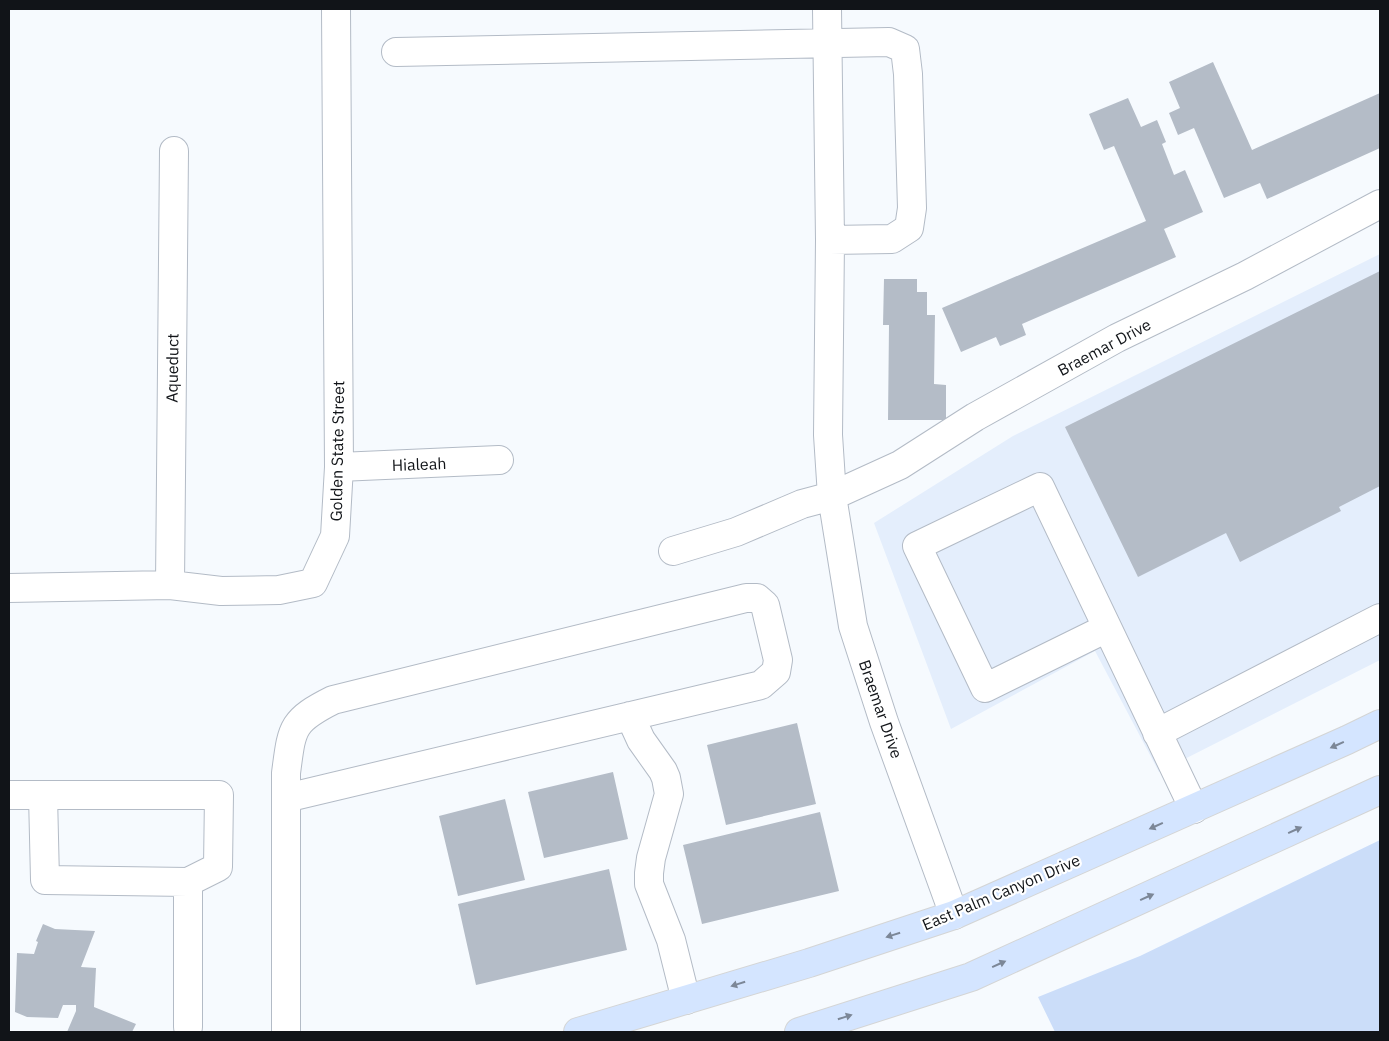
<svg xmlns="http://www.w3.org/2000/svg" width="1389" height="1041" viewBox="0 0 1389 1041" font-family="'IBM Plex Sans',sans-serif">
  <rect width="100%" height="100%" fill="#f6fafe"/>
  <path fill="#e4eefc" d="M1380 254V660L1159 772 1095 651 951 729 874 523 1013 436Z"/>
  <path fill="#cbddf9" d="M1380 840V1032H1055L1038 997 1140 956Z"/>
  <path fill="#b4bcc7" d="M1213 62 1252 150 1380 93V148L1267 199 1260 183 1224 198 1194 128 1178 135 1169 113 1180 108 1169 82Z
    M1128 98 1141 127 1157 120 1166 142 1162 144 1174 175 1185 170 1203 212 1164 229 1176 257 1022 324 1026 335 1000 346 996 337 961 352 942 308 1146 221 1114 146 1104 150 1089 114Z
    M1380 271V486L1339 507 1341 511 1240 562 1226 533 1138 577 1065 427Z
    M884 279H917V292H927V315H935L934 384 946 385V420H888L889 325H883Z
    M797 723 816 804 726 825 707 745Z
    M613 772 628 839 544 858 528 792Z
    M505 799 525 880 458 896 439 816Z
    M820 812 839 891 702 924 683 845Z
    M609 869 627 950 476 985 458 904Z
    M43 924 55 929 95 931 81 967 96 968 94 1007 136 1024 132 1032H67L76 1011V1005H63L58 1018 27 1017 15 1012 17 953 34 954 38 942 36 941Z"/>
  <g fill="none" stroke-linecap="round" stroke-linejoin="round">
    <g stroke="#b3bbc6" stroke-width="30">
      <path id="minor" d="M827 9 830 240 828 435 832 496 853 626 884 722 954 915
        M396 52 889 42 905 49 908 74 912 208 909 228 892 239 830 240
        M339 467 499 460
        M673 551 736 532 802 504 832 496 900 465 975 417 1117 338 1245 276 1380 204
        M170 585 174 151
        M9 588 170 585 221 591 279 590 313 583 335 536 339 467 336 9
        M1107 628 985 688 917 546 1040 487 1194 809
        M630 716 641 740 663 771 666 778 669 794 651 858 649 873V884L671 940 686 1000
        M1157 733 1380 618
        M9 795H43L45 880 188 882V1027
        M43 795H219L218 867 188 882
        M286 1032V773C292 728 291 721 333 700L746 598H757L765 605 778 660 776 672 761 685 286 798"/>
    </g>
    <g stroke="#d4d5d5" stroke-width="30">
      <path id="major" d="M578 1032 809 963 954 915 1347 740 1380 724
        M799 1032 971 977 1380 790"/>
    </g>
    <use href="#minor" stroke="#fff" stroke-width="28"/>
    <use href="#major" stroke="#d4e5ff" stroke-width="28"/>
  </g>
  <defs><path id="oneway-solid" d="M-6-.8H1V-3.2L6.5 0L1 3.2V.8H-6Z" transform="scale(1.25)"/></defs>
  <g fill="#7c8797">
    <use href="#oneway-solid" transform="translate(1337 745) rotate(156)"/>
    <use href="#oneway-solid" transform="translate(1156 826) rotate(156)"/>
    <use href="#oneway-solid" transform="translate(1295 830) rotate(-24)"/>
    <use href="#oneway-solid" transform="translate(1147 897) rotate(-24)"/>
    <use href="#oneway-solid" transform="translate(893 935) rotate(162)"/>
    <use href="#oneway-solid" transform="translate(999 964) rotate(-24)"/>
    <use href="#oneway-solid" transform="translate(738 984) rotate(163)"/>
    <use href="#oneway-solid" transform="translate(845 1017) rotate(-18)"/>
  </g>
  <g text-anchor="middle" stroke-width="4.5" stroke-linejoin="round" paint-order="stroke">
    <g font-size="16" fill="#111418" stroke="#fff">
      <text transform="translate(1104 347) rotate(-28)" y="6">Braemar Drive</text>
      <text transform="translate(172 368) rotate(-89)" y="6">Aqueduct</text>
      <text transform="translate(337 451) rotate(-89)" y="6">Golden State Street</text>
      <text transform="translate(419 464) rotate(-2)" y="6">Hialeah</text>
      <text transform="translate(881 709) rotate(71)" y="6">Braemar Drive</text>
      <text transform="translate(1001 892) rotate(-23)" y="6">East Palm Canyon Drive</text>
    </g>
  </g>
  <rect width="1389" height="1041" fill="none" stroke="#111418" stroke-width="20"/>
</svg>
